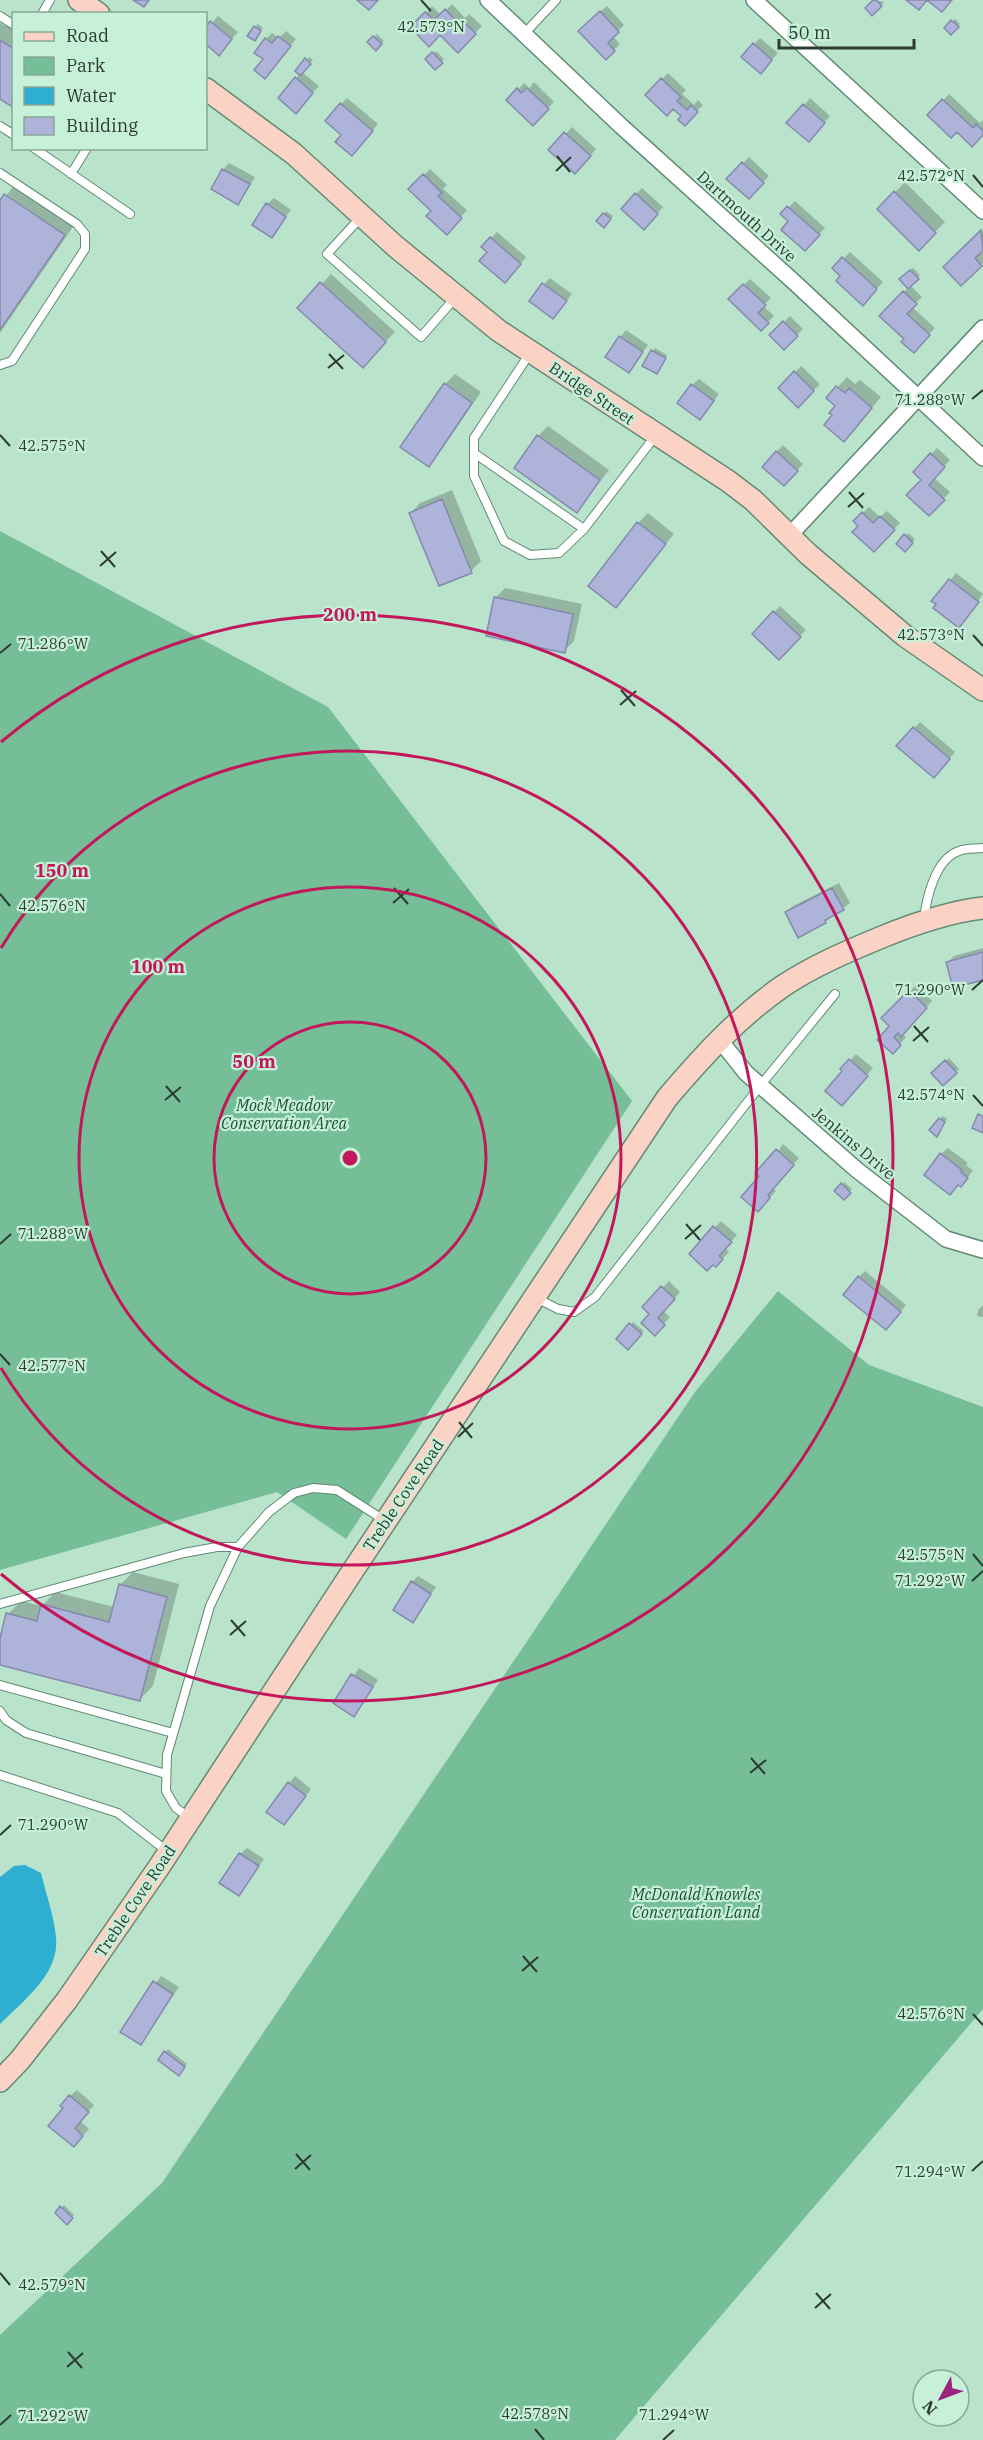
<svg xmlns="http://www.w3.org/2000/svg" width="983" height="2440" viewBox="0 0 983 2440" font-family="'IBM Plex Serif',serif">
  <rect width="100%" height="100%" fill="#b9e3cb"/>
  <path fill="#75be97" d="M0 531 328 707 632 1101 346 1539 277 1492 0 1570Z
    M778 1291 869 1365 983 1407V2009L615 2440H0V2335L162 2183 695 1392Z"/>
  <path fill="#2eaed0" d="M25 1865 41 1873C46 1894 54 1916 56 1937 60 1974 23 2001 0 2024V1877L14 1866Z"/>
  <path fill="#0003" d="M875 0 884 2 872 14Z
    M452 4 465 18 469 14 482 26 458 51 441 33 412 27 432 6 441 15Z
    M607 6 624 25 613 36 620 44 606 58 580 31Z
    M218 16 238 32 219 54 206 42V29Z
    M955 19 960 24 951 33 946 28Z
    M0 23 5 26 8 24 14 27V106L0 97Z
    M258 24 263 28 258 36 255 27Z
    M286 31 296 39 265 77 266 39 272 33 279 38Z
    M377 34 384 41 376 49 369 42Z
    M760 38 778 53 767 65 754 44Z
    M436 51 444 59 435 68 427 59Z
    M309 57 313 60 302 72 319 86 302 105 296 78 301 74 297 71Z
    M668 73 686 90 682 94 694 105 698 100 703 105 685 124 683 116 674 107 647 95Z
    M534 82 554 102 533 124 508 100 524 83 529 88Z
    M949 94 980 123 983 120V134L957 130 929 115Z
    M347 98 378 124 358 148 343 135 341 104Z
    M810 98 830 116 815 134 789 123Z
    M572 127 596 149 581 166 551 150Z
    M749 157 769 176 755 191 743 163Z
    M229 163 255 177 244 196 238 203 223 170Z
    M430 169 447 185 443 189 467 210 453 226 410 189Z
    M18 182 77 221 0 333V202Z
    M905 182 945 222 919 248 879 209Z
    M642 188 663 207 650 222 636 194Z
    M274 198 291 210 271 236 267 204Z
    M795 201 825 228 811 243 782 214Z
    M606 211 613 216 604 226 598 221Z
    M983 231V249L980 251 983 254V263L961 284 945 267Z
    M497 232 526 257 511 275 483 247Z
    M850 252 883 282 869 297 834 268Z
    M913 268 920 275 910 285 922 297 912 307 935 328 913 351 906 339 881 316 909 287 901 279Z
    M331 274 395 332 372 356 299 308Z
    M550 278 572 294 559 311 544 284Z
    M750 279 771 298 763 306 774 316 761 329 730 299Z
    M790 316 803 329 784 348 771 335Z
    M626 330 648 345 629 371 620 337Z
    M655 348 667 355 659 370 644 365Z
    M801 366 820 384 798 406 780 388Z
    M455 374 481 392 438 455 428 465 445 384Z
    M847 377 855 384 860 380 881 397 844 440 834 415 837 406 828 398Z
    M699 379 719 394 706 412 692 385Z
    M548 426 609 470 577 511 538 436Z
    M783 445 803 464 790 478 764 466Z
    M937 448 950 460 934 478 950 492 929 514 923 480 915 472Z
    M452 490 481 561 471 571 439 584 411 513 420 503Z
    M869 507 880 517 887 511 900 523 874 550 855 521Z
    M648 513 674 534 616 606 638 523Z
    M908 533 915 539 905 550 898 544Z
    M956 573 983 594 965 620 934 601Z
    M505 588 582 604 574 641 564 651 495 598Z
    M780 606 806 630 779 657 754 634Z
    M920 722 955 752 940 770 914 728Z
    M839 883 850 903 825 922 787 912 793 906Z
    M983 948V978L948 962 954 956Z
    M916 985 932 1001 902 1034 906 1037 893 1052 891 1026 883 1018Z
    M856 1054 873 1068 848 1097 842 1069Z
    M949 1058 959 1069 944 1084 933 1073Z
    M943 1116 947 1119 937 1135 931 1130Z
    M783 1144 799 1158 773 1188 776 1191 764 1204 761 1176Z
    M948 1148 968 1163 966 1165 973 1171 961 1185 941 1154Z
    M844 1182 852 1189 844 1198 836 1191Z
    M721 1221 737 1235 725 1248 729 1252 716 1265 691 1253Z
    M865 1271 906 1305 892 1322 859 1277Z
    M669 1281 680 1292 663 1311 670 1317 655 1334 651 1314 644 1307Z
    M983 1305V1317L977 1316 978 1310Z
    M633 1322 644 1331 628 1348 618 1339Z
    M133 1572 179 1584 153 1686 139 1700 0 1664V1644L8 1614 21 1601 42 1606 55 1592 114 1607 120 1585Z
    M418 1576 436 1587 413 1621 412 1582Z
    M359 1668 378 1680 354 1715 335 1703Z
    M295 1776 311 1789 284 1823 268 1811Z
    M247 1848 264 1859 239 1894 240 1854Z
    M161 1976 179 1987 141 2043 122 2031Z
    M168 2049 187 2064 181 2071 160 2059Z
    M77 2090 94 2105 80 2121 89 2129 80 2139 65 2108 70 2096Z
    M64 2205 74 2215 67 2223 57 2212Z"/>
  <path fill="#aeb3d9" stroke="#8589ad" stroke-width="1.5" d="M133 0H149L144 7Z
    M357 0H378L369 10Z
    M873 0H876L882 6 872 16 865 8Z
    M906 0H927L919 10Z
    M927 0H952L942 12Z
    M445 9 458 23 462 20 476 34 458 53 440 35 429 47 410 27 425 12 434 20Z
    M600 11 619 32 608 43 615 51 606 60 578 31Z
    M951 20 959 27 951 35 944 28Z
    M210 21 232 39 219 56 206 44V27Z
    M254 26 261 31 255 41 247 36Z
    M278 36 291 46 265 79 254 70 263 59 254 53 265 38 272 43Z
    M373 36 382 44 376 51 367 42Z
    M0 40 14 49V108L0 99Z
    M753 43 772 60 761 74 741 57Z
    M432 52 443 63 435 70 425 59Z
    M305 58 311 64 300 76 295 71Z
    M295 77 313 93 296 114 278 98Z
    M661 78 681 97 677 101 687 110 691 105 698 112 685 126 678 120 681 116 673 109 667 116 645 95Z
    M517 88 521 93 527 88 549 109 533 126 506 100Z
    M942 99 973 128 976 124 983 131V135L972 147 957 132 951 138 927 115Z
    M340 103 373 131 352 156 335 142 341 135 325 121Z
    M803 104 825 123 809 142 786 123Z
    M564 132 591 156 575 174 548 150Z
    M742 162 764 183 749 199 726 179Z
    M222 169 250 184 238 205 211 189Z
    M423 174 442 193 438 196 462 218 447 235 426 216 431 211 408 189Z
    M894 191 936 233 919 251 877 209Z
    M635 193 658 214 644 230 621 209Z
    M4 194 65 235 0 330V200Z
    M266 203 286 217 272 238 252 225Z
    M787 206 820 235 805 251 781 230 788 221 780 214Z
    M603 213 611 219 604 228 596 221Z
    M981 230 983 251 975 258 982 266 961 286 943 267Z
    M490 237 521 264 505 283 479 261 487 252 481 247Z
    M842 257 877 289 863 306 836 281 840 276 832 268Z
    M910 270 919 279 908 289 899 279Z
    M320 282 386 342 363 368 297 308Z
    M542 283 567 301 553 319 529 301Z
    M743 284 766 305 758 313 769 323 761 331 728 299Z
    M903 291 917 304 907 314 930 335 914 353 901 342 904 339 879 316Z
    M783 321 798 336 784 350 769 335Z
    M619 336 643 352 629 373 605 357Z
    M651 350 666 358 657 374 642 366Z
    M794 371 814 391 798 408 778 388Z
    M444 383 472 403 429 467 400 447Z
    M691 384 714 401 700 420 677 403Z
    M836 386 845 393 849 388 872 408 844 442 824 425 832 415 829 413 835 406 826 398Z
    M537 435 600 480 577 513 514 468Z
    M776 451 798 471 784 486 762 467Z
    M930 453 945 467 929 485 945 500 929 516 906 495 921 480 913 472Z
    M442 499 472 573 439 586 409 513Z
    M862 512 873 523 880 516 895 530 874 552 852 532 858 526 853 521Z
    M637 522 666 544 616 608 588 586Z
    M904 534 913 543 905 552 896 544Z
    M949 579 979 602 959 628 933 608 936 604 931 601Z
    M494 597 573 614 565 653 486 636Z
    M773 611 801 637 779 660 752 634Z
    M913 727 950 759 934 778 896 746Z
    M832 888 844 910 825 920 826 923 798 938 785 912Z
    M983 952V980L953 988 946 962Z
    M909 990 927 1008 901 1037 898 1033 894 1037 901 1045 893 1054 877 1040 889 1026 881 1018Z
    M849 1059 868 1076 842 1106 825 1091 842 1071 840 1069Z
    M945 1060 957 1073 943 1086 931 1073Z
    M978 1114 983 1116V1133L972 1128Z
    M939 1118 945 1122 937 1137 929 1130Z
    M776 1149 794 1165 768 1195 770 1198 758 1212 741 1197 759 1176 755 1173Z
    M940 1153 962 1170 961 1172 968 1178 961 1187 958 1185 950 1195 924 1175Z
    M841 1183 851 1193 844 1200 834 1191Z
    M713 1226 732 1242 719 1256 723 1259 716 1267 713 1265 707 1271 689 1254Z
    M858 1276 901 1312 886 1330 843 1295Z
    M661 1286 675 1299 658 1318 665 1325 655 1336 641 1323 649 1314 642 1307Z
    M629 1323 642 1334 628 1350 616 1339Z
    M411 1581 431 1594 413 1623 393 1610Z
    M119 1584 167 1597 140 1701 0 1665V1638L6 1613 37 1621 41 1604 109 1622Z
    M351 1674 373 1687 354 1717 333 1703Z
    M288 1782 306 1796 284 1825 266 1812Z
    M239 1853 259 1866 239 1896 219 1883Z
    M153 1981 173 1994 141 2045 120 2032Z
    M164 2051 185 2067 179 2076 158 2060Z
    M69 2095 89 2112 75 2128 83 2136 74 2147 48 2126 63 2108 60 2106Z
    M60 2206 73 2218 67 2225 55 2213Z"/>
  <g fill="none" stroke-linecap="round" stroke-linejoin="round">
    <g stroke="#638a74" stroke-width="10">
      <path id="lane" d="M42 14 50 0
        M0 16 14 25
        M524 34 556 0
        M0 126 14 135
        M34 148 130 214
        M0 173 77 224 85 234V249L12 361 0 365
        M71 174 87 148
        M361 217 327 254 421 337 455 298
        M530 353 474 438V476L504 541 530 555 559 553 584 529 656 435
        M474 453 584 529
        M924 921C926 899 935 859 959 851 966 848 975 849 983 848
        M536 1298 558 1309 574 1312 595 1297 760 1086 835 994
        M0 1604 184 1553 217 1547H238
        M0 1685 173 1733
        M0 1711 6 1720 26 1733 166 1774
        M0 1775 118 1813 168 1852
        M190 1818 176 1808 166 1791 167 1755 210 1606 238 1547 269 1512 294 1493 313 1488 337 1490 384 1520"/>
    </g>
    <g stroke="#638a74" stroke-width="18">
      <path id="street" d="M488 0 621 126 794 282 983 458
        M754 0 983 211
        M789 536 983 328
        M719 1039 746 1073 857 1170 946 1239 983 1250"/>
    </g>
    <g stroke="#638a74" stroke-width="24">
      <path id="secondary" d="M79 0 99 14
        M206 89 294 154 395 246 499 331 728 481 753 500 808 554 905 636 983 690
        M0 2081 20 2060 67 2000 159 1867 352 1572 667 1098C702 1057 738 1017 783 986 813 966 848 951 882 937 914 924 948 912 983 908"/>
    </g>
    <use href="#lane" stroke="#fff" stroke-width="8"/>
    <use href="#street" stroke="#fff" stroke-width="15"/>
    <use href="#secondary" stroke="#fad3c4" stroke-width="21"/>
  </g>
  <path fill="none" stroke="#2c3c33" stroke-width="2" d="M421 0 431 11M557 156 570 172M556 171 571 157M973 175 983 187M329 354 343 369M328 368 344 355M972 399 983 390M0 435 10 446M849 492 863 508M848 507 864 493M101 551 115 567M100 566 116 552M973 635 983 646M0 653 11 644M621 690 635 706M620 705 636 691M394 888 408 904M0 894 10 906M393 903 409 889M972 990 983 980M914 1026 928 1042M913 1041 929 1027M166 1086 180 1102M973 1095 983 1106M165 1100 181 1087M686 1224 700 1240M685 1239 701 1225M0 1244 11 1234M0 1354 10 1365M459 1422 472 1438M458 1437 473 1423M973 1554 983 1566M972 1581 983 1571M231 1620 245 1636M230 1635 246 1621M751 1758 765 1774M750 1773 766 1760M0 1835 11 1825M523 1956 537 1972M522 1971 538 1957M973 2014 983 2025M296 2154 310 2170M295 2169 311 2155M972 2171 983 2161M0 2273 10 2285M816 2293 830 2309M815 2308 831 2294M68 2352 82 2368M67 2367 83 2353M0 2425 11 2415M535 2429 544 2440M663 2440 674 2430"/>
  <g fill="none" stroke="#c2185b" stroke-width="3">
    <circle cx="350" cy="1158" r="136"/>
    <circle cx="350" cy="1158" r="271"/>
    <path d="M1 948A407 407 0 1 1 1 1368"/>
    <path d="M1 742A543 543 0 1 1 1 1574"/>
  </g>
  <g text-anchor="middle" stroke-width="4.5" stroke-linejoin="round" paint-order="stroke">
    <g font-size="16" fill="#2c3c33" stroke="#c6f0d8">
      <text transform="translate(747 216) rotate(42)" y="6">Dartmouth Drive</text>
      <text transform="translate(592 393) rotate(34)" y="6">Bridge Street</text>
      <text transform="translate(854 1143) rotate(40)" y="6">Jenkins Drive</text>
      <text transform="translate(403 1495) rotate(-56)" y="6">Treble Cove Road</text>
      <text transform="translate(135 1901) rotate(-56)" y="6">Treble Cove Road</text>
    </g>
    <g font-size="16" font-style="italic" fill="#1c5038" stroke="#c6f0d8">
      <text x="284" y="1111">Mock Meadow<tspan x="284" dy="18">Conservation Area</tspan></text>
      <text x="696" y="1900">McDonald Knowles<tspan x="696" dy="18">Conservation Land</tspan></text>
    </g>
  </g>
  <g font-size="15" text-anchor="middle" fill="#2c3c33" stroke="#c6f0d8" stroke-width="4.5" stroke-linejoin="round" paint-order="stroke">
    <text x="431" y="32">42.573°N</text>
    <text x="931" y="181">42.572°N</text>
    <text x="930" y="405">71.288°W</text>
    <text x="52" y="451">42.575°N</text>
    <text x="931" y="640">42.573°N</text>
    <text x="53" y="649">71.286°W</text>
    <text x="52" y="911">42.576°N</text>
    <text x="930" y="995">71.290°W</text>
    <text x="931" y="1100">42.574°N</text>
    <text x="53" y="1239">71.288°W</text>
    <text x="52" y="1371">42.577°N</text>
    <text x="931" y="1560">42.575°N</text>
    <text x="930" y="1586">71.292°W</text>
    <text x="53" y="1830">71.290°W</text>
    <text x="931" y="2019">42.576°N</text>
    <text x="930" y="2177">71.294°W</text>
    <text x="52" y="2290">42.579°N</text>
    <text x="535" y="2419">42.578°N</text>
    <text x="674" y="2420">71.294°W</text>
    <text x="53" y="2421">71.292°W</text>
  </g>
  <circle cx="350" cy="1158" r="9" fill="#c2185b" stroke="#c6f0d8" stroke-width="3"/>
  <g font-size="18" text-anchor="middle" font-weight="bold" fill="#c2185b" stroke="#c6f0d8" stroke-width="4.5" stroke-linejoin="round" paint-order="stroke">
    <text x="350" y="621">200 m</text>
    <text x="62" y="877">150 m</text>
    <text x="158" y="973">100 m</text>
    <text x="254" y="1068">50 m</text>
  </g>
  <rect x="12" y="12" width="195" height="138" fill="#c6f0d8" stroke="#88a896" stroke-width="1.5"/>
  <rect x="24" y="32" width="30" height="9" fill="#fad3c4" stroke="#88a896" stroke-width="1.5"/>
  <text x="66" y="42" font-size="18" fill="#2c3c33">Road</text>
  <rect x="24" y="57" width="30" height="18" fill="#75be97" stroke="#88a896" stroke-width="1.5"/>
  <text x="66" y="72" font-size="18" fill="#2c3c33">Park</text>
  <rect x="24" y="87" width="30" height="18" fill="#2eaed0" stroke="#88a896" stroke-width="1.5"/>
  <text x="66" y="102" font-size="18" fill="#2c3c33">Water</text>
  <rect x="24" y="117" width="30" height="18" fill="#aeb3d9" stroke="#88a896" stroke-width="1.5"/>
  <text x="66" y="132" font-size="18" fill="#2c3c33">Building</text>
  <g transform="translate(941 2398) rotate(229)"><circle r="28" fill="#c6f0d8" stroke="#88a896" stroke-width="1.5"/>
  <path d="M0-4.5L10 22L0 15L-10 22Z" fill="#9a237d"/>
  <text y="-9" font-size="16" font-weight="bold" text-anchor="middle" fill="#2c3c33">N</text>
  </g>
  <path d="M779 39v9h135v-9" fill="none" stroke="#2c3c33" stroke-width="3"/>
  <text x="788" y="39" font-size="18" fill="#2c3c33" stroke="#c6f0d8" stroke-width="4.5" paint-order="stroke">50 m</text>
</svg>
